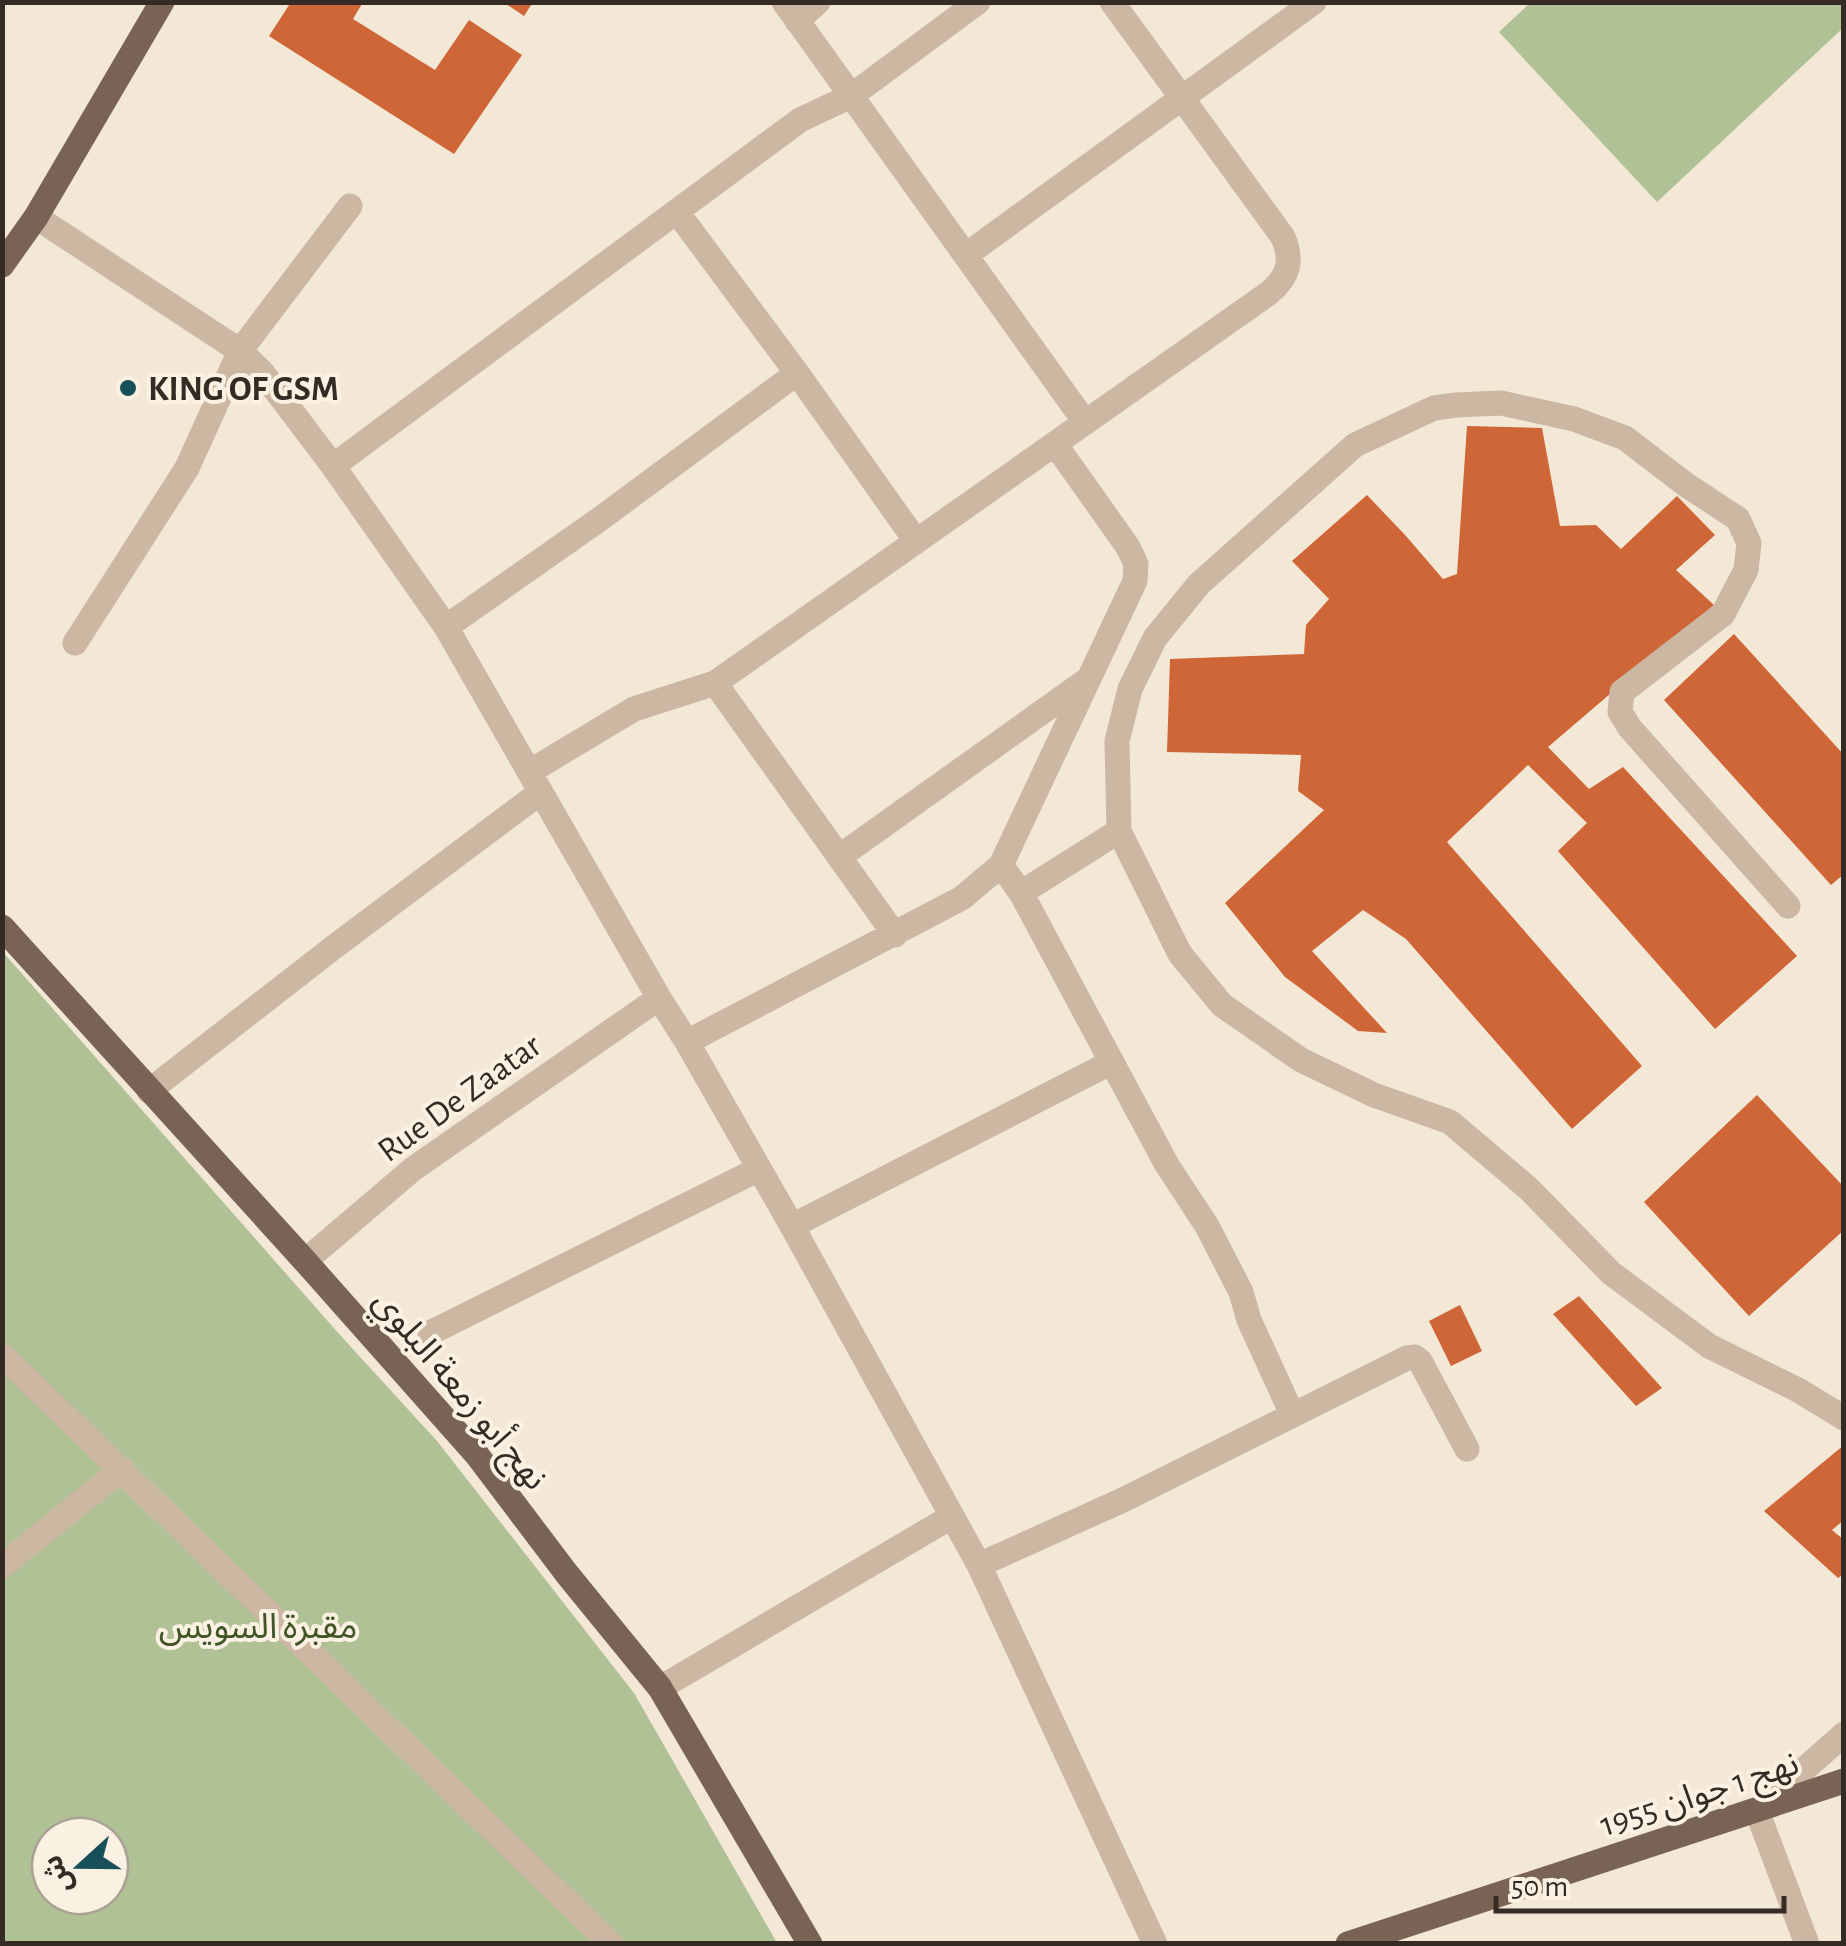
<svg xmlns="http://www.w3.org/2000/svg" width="1846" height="1946" viewBox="0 0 1846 1946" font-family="'Alegreya Sans','Noto Sans Arabic',sans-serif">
  <rect width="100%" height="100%" fill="#f3e7d6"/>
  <path fill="#b0c295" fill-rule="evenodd" d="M1531 2 1843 3V28L1657 202 1499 32Z
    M2 951 340 1335 437 1441 634 1693 777 1943H3ZM50 1836H110V1896H50Z"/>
  <path fill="#cf6637" d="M291 2H363L353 19 435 70 469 20 522 55 454 154 269 36Z
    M503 2H533L524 16Z
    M1467 426 1542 428 1560 526 1596 525 1621 549 1677 496 1715 535 1676 570 1714 605 1548 747 1589 789 1623 767 1797 956 1715 1029 1558 851 1587 823 1528 765 1447 842 1642 1066 1572 1129 1406 939 1363 910 1312 951 1387 1033 1358 1031 1285 977 1225 903 1324 810 1298 791 1301 755 1167 752 1170 659 1304 654 1306 625 1329 599 1292 561 1367 495 1406 536 1443 579 1457 574Z
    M1734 634 1844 755V874L1831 885 1664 700Z
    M1757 1095 1844 1187V1230L1749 1316 1644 1202Z
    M1579 1296 1662 1388 1636 1406 1553 1314Z
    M1460 1305 1482 1351 1451 1366 1429 1321Z
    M1844 1445V1520L1832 1530 1844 1540V1574L1838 1578 1764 1511Z"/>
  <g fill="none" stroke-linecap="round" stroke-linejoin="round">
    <path stroke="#cbb7a2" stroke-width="25" d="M784 2 1085 422
      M797 21 818 2
      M677 212 797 373 916 541
      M36 217 240 351 262 372 333 466 446 627 659 998 687 1042 792 1226 979 1565 1155 1944
      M966 255 1314 2
      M333 466 800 120 851 96 978 2
      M446 627 600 519 797 373
      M75 643 187 468 240 351 350 206
      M715 683 895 935
      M529 772 634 709 715 683 1269 293C1289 276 1293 261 1283 237L1112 2
      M839 857 1087 680
      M1001 865 1021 893 1167 1165 1207 1226 1241 1292 1249 1320 1292 1414
      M1021 893 1119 831
      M1788 906 1630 728 1620 712 1622 692 1723 614 1746 570 1749 543 1738 519 1685 484 1625 438 1574 419 1501 403 1456 405 1434 408 1355 445 1199 584 1155 638 1130 689 1117 741 1119 831 1180 954 1222 1005 1301 1060 1374 1095 1450 1122 1529 1189 1611 1273 1709 1346 1798 1390 1844 1418
      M687 1042 962 898 1001 865 1135 581 1136 564 1128 547 1055 444
      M149 1091 334 947 541 792
      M792 1226 1112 1062
      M305 1261 413 1169 659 998
      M430 1333 759 1169
      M2 1355 611 1944
      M979 1565 1123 1500 1407 1358 1415 1357 1420 1361 1467 1449
      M2 1566 122 1469
      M660 1688 951 1517
      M1807 1944 1757 1811 1844 1734"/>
    <path stroke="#786354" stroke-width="25" d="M2 265 36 217 162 2
      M2 927 305 1261 477 1455 567 1574 660 1688 810 1944
      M1348 1944 1844 1781"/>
  </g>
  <circle fill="#185059" stroke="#faf1e2" stroke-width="4" cx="128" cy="388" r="10"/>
  <g text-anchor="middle" stroke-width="8" stroke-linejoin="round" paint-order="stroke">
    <g font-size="35" font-weight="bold" fill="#352b25" stroke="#faf1e2" text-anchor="start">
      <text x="148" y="400">KING OF GSM</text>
    </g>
    <g font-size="35" fill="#352b25" stroke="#faf1e2">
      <text transform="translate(459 1097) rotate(-36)" y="12">Rue De Zaatar</text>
      <text transform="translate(461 1389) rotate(50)" y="12">نهج أبو زمعة البلوي</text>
      <text transform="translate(1699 1793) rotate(-18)" y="12">نهج 1 جوان 1955</text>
    </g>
    <g font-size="35" fill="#415527" stroke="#faf1e2">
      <text x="258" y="1638">مقبرة السويس</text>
    </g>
  </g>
  <rect width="1846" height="1946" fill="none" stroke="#352b25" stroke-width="10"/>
  <g transform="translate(80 1866) rotate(249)"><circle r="48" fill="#faf1e2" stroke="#aba296" stroke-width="2.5"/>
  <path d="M0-8L18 38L0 25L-18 38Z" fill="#185059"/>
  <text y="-15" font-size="28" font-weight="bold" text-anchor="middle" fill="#352b25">ش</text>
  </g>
  <path d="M1496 1896v15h288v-15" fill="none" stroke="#352b25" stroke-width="5"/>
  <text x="1511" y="1896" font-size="30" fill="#352b25" stroke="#faf1e2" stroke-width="8" paint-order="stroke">50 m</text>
</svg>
